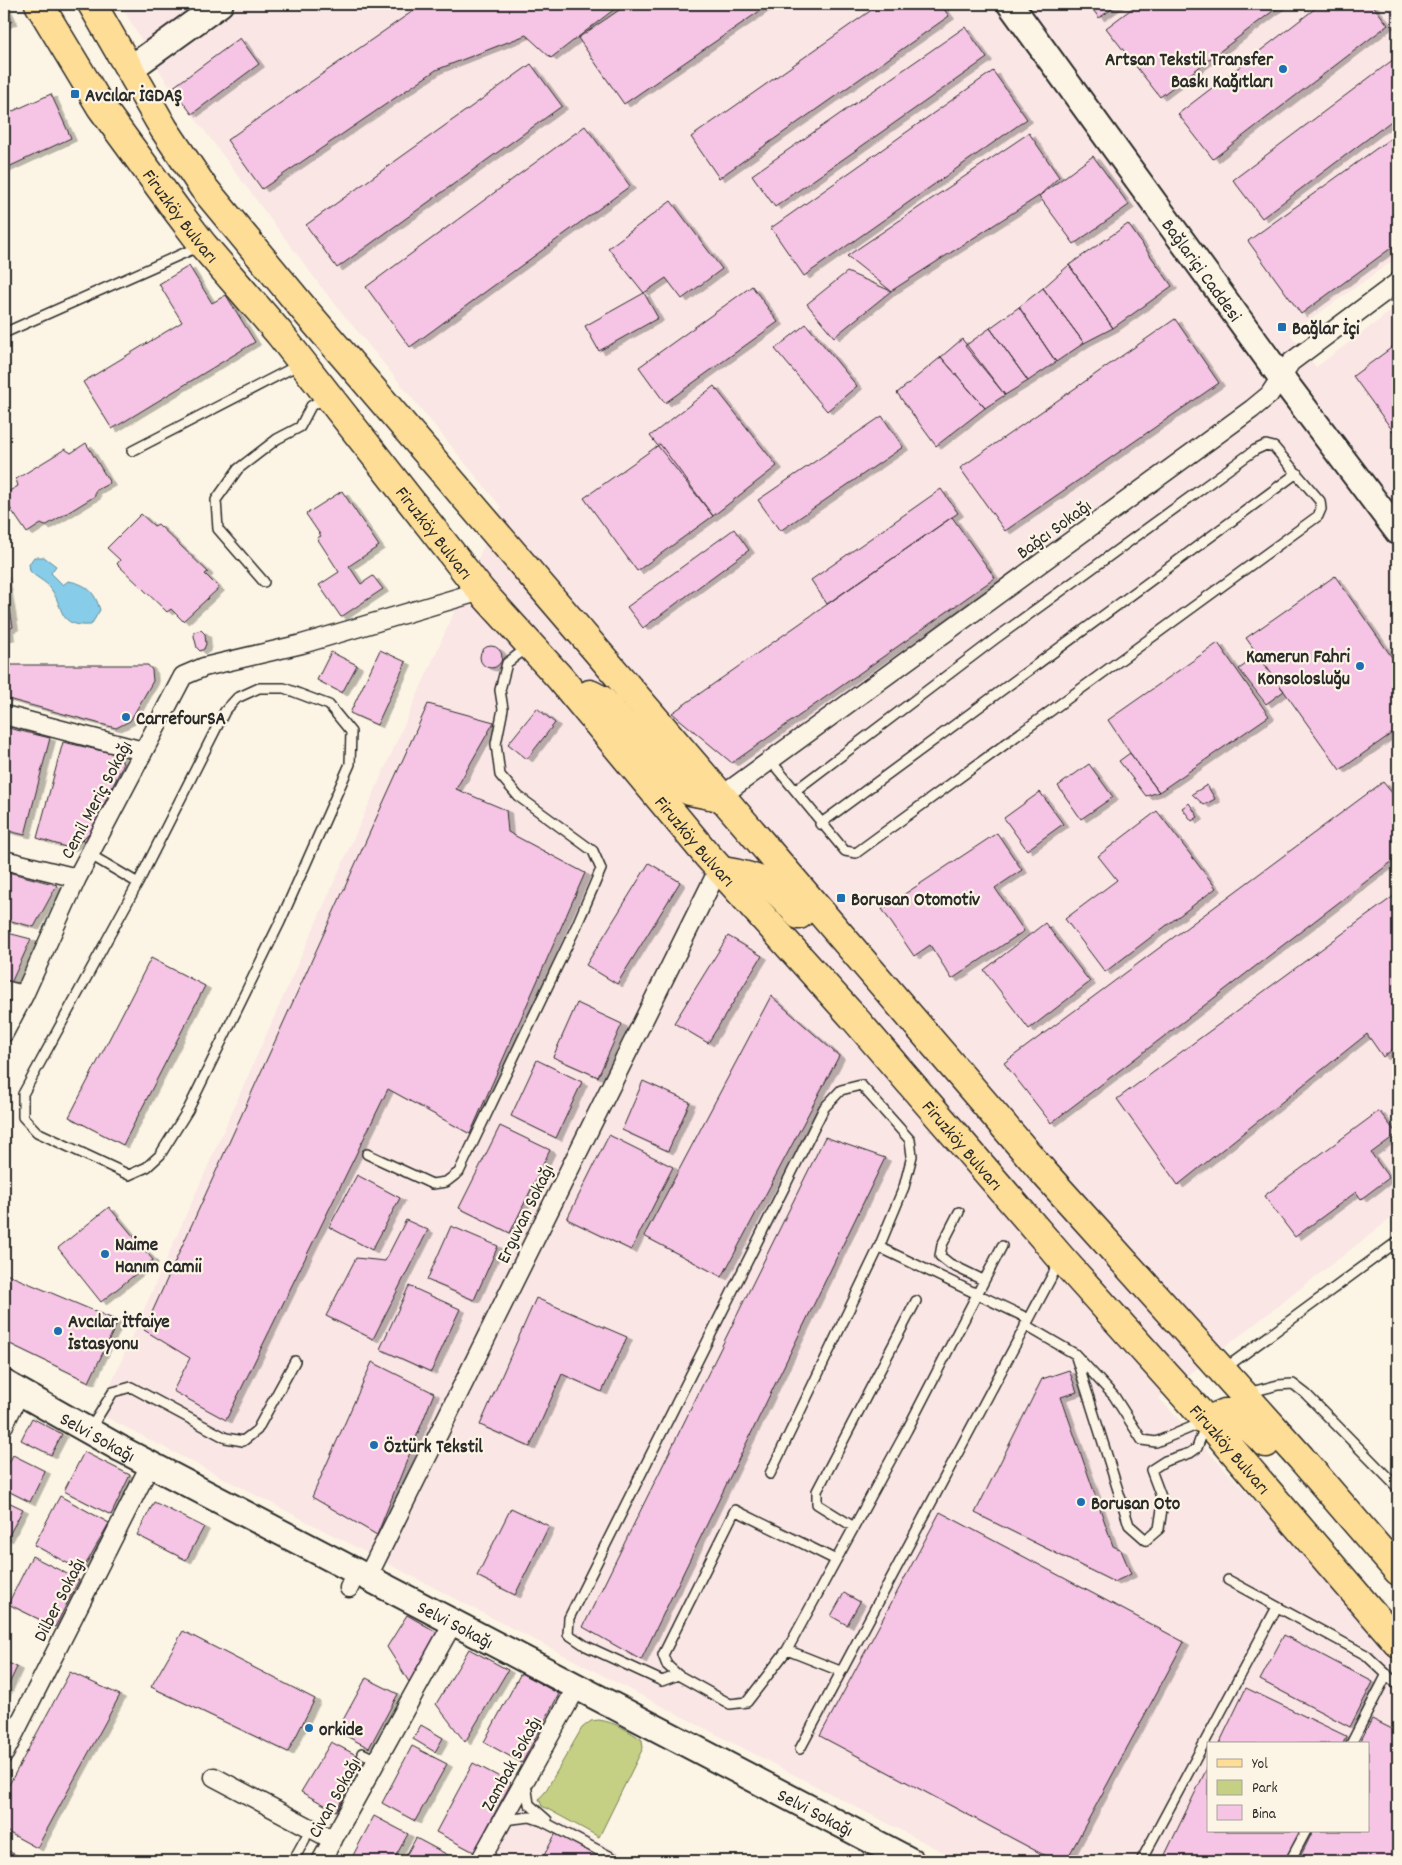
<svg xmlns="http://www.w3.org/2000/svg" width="1402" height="1865" viewBox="0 0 1402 1865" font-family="Dekko,sans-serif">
  <defs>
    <filter id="shadow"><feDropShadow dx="5.5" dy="3" stdDeviation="0" flood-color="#0004"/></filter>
  </defs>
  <rect width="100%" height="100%" fill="#fcf5e5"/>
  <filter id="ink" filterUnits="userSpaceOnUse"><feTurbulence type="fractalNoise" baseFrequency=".02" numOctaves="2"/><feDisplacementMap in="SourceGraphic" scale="10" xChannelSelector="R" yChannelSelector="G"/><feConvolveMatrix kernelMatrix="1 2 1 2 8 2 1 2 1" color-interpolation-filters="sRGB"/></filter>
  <g filter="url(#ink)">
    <path fill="#fae6e5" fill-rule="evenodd" d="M120 4H1398V257L1290 334 1316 367 1398 306V1213L1159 1398 1398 1656V1861H960L98 1413 501 507 322 288 192 114 173 93ZM1208 1744H1368V1831H1208Z
      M521 1801 636 1861H488Z"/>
    <path fill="#c5d084" stroke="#787e58" d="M599 1720C614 1722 630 1731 642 1740L643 1748 599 1837 542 1806 539 1799 545 1792 582 1728 591 1721Z"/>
    <path fill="#87cce8" stroke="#628c9c" d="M34 557H44L56 566 51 573 63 585 68 581C87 584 95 592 100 610L91 625C57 627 65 609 51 589 46 581 36 578 30 571L29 564Z"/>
    <path fill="#f6c4e4" stroke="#2b2b2b" filter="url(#shadow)" d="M4 4 12 21 4 25Z
      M423 4H621L551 58 526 35 436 70 262 189 227 140Z
      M628 4H770L624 104 578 38Z
      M880 4H940L949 16 719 178 691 137Z
      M1089 4H1119L1099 18Z
      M1138 4H1282L1160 97 1106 28Z
      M1321 4H1372L1388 25 1213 159 1178 114Z
      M965 27 987 58 775 207 752 175Z
      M240 38 259 64 192 114 172 88Z
      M1398 56V116L1262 218 1233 180Z
      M531 64 562 106 337 268 306 225Z
      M993 71 1027 119 804 276 771 228Z
      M51 94 71 138 4 169V115Z
      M585 126 630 186 410 347 366 287Z
      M1029 133 1059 177 1039 196 891 291 847 256Z
      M1398 133V243L1301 314 1248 241Z
      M1093 156 1129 205 1074 244 1039 196Z
      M671 201 722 269 682 299 666 278 644 293 608 248Z
      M1128 224 1172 286 1113 328 1069 265Z
      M1069 265 1113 328 1084 343 1043 288Z
      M189 266 212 303 226 295 255 342 112 429 83 382 182 322 159 284Z
      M847 272 891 291 834 337 807 304Z
      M752 286 778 322 665 403 639 367Z
      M1043 288 1084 343 1056 362 1019 307Z
      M644 293 658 318 599 351 585 326Z
      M1019 307 1056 362 1028 381 990 328Z
      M1175 319 1219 383 1005 531 960 468Z
      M806 324 857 386 827 411 775 349Z
      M990 328 1028 381 1005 395 965 346Z
      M962 339 1005 395 985 408 941 357Z
      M1398 343V438L1353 376Z
      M941 357 985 408 936 446 897 393Z
      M714 386 777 466 713 516 650 436Z
      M882 416 903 447 780 531 758 500Z
      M86 443 110 483 95 491V496L74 509 45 526 41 524 27 533 4 499V494L18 486 16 479 65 449 71 453Z
      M660 444 713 516 637 571 584 498Z
      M941 489 958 513 827 604 811 580Z
      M342 491 379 546 349 566 361 584 373 576 383 589 341 617 319 585 339 572 317 538 321 536 306 514Z
      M141 514 154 526 158 524 208 572 205 574 219 588 183 621 171 609 167 612 117 564 120 560 107 548Z
      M952 517 995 578 732 763 672 713Z
      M734 529 749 550 643 628 627 607Z
      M4 574 13 627 8 629 9 637 4 638Z
      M1335 576 1398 666V729L1340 770 1246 638Z
      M201 630 205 634 206 644 204 649 200 651 197 648 194 636V632Z
      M1218 643 1269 716 1159 792 1130 753 1108 720Z
      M480 657a11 11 0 1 1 22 0a11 11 0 1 1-22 0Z
      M380 650 406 662 377 725 350 713Z
      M331 652 357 665 342 693 317 680Z
      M1257 656 1284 691 1266 704 1239 669Z
      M4 665H148L152 670 153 681 130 721 116 728 4 698Z
      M428 704 494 722 456 789 506 810 508 832 585 873 470 1134 388 1089 226 1420 173 1391 190 1358 144 1330Z
      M537 708 555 723 527 759 508 744Z
      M4 727 50 738 25 835 4 830Z
      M63 742 120 755 123 765 91 831 80 842 69 848 37 838Z
      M1130 753 1159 792 1146 796 1119 761Z
      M1089 764 1113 797 1081 819 1058 786Z
      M1383 782 1398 800V857L1051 1123 1004 1063Z
      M1207 785 1215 799 1204 805 1192 794Z
      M1040 792 1063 824 1027 850 1004 818Z
      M1189 803 1198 817 1192 821 1182 808Z
      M1157 811 1216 888 1105 972 1065 919 1117 880 1098 856Z
      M997 833 1022 870 995 888 1024 931 952 979 930 945 914 956 882 909Z
      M649 863 680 882 617 984 586 965Z
      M4 871 57 885 34 927 4 919Z
      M1398 893V1045L1383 1057 1367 1034 1178 1185 1117 1099Z
      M1045 923 1090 982 1029 1029 984 970Z
      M4 932 31 939 11 983 4 981Z
      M728 936 762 956 708 1043 674 1023Z
      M151 958 205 986 123 1145 69 1117Z
      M771 996 839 1056 722 1277 644 1236Z
      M577 1003 622 1024 598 1077 553 1057Z
      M537 1060 582 1082 556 1138 511 1116Z
      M643 1081 690 1102 668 1151 622 1130Z
      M1379 1111 1397 1134 1371 1153 1389 1178 1361 1199 1356 1192 1295 1237 1264 1196Z
      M500 1126 550 1150 510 1233 459 1208Z
      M609 1135 673 1167 631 1250 567 1219Z
      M825 1137 885 1158 641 1660 583 1627Z
      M357 1175 400 1198 372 1250 329 1227Z
      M109 1207 153 1260 101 1302 58 1248Z
      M406 1220 428 1230 373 1339 326 1316 356 1258 385 1261Z
      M451 1226 498 1246 474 1300 427 1280Z
      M4 1273 118 1321 89 1382 4 1341Z
      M409 1286 460 1309 431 1372 380 1349Z
      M536 1298 627 1337 602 1392 562 1374 530 1447 480 1425Z
      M372 1362 434 1393 377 1535 312 1497Z
      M1069 1370 1077 1392 1061 1397 1113 1546 1121 1550 1131 1574 1114 1582 975 1513 1042 1379Z
      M32 1418 62 1434 51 1455 21 1440Z
      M84 1452 130 1475 111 1515 64 1491Z
      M13 1455 45 1471 30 1502 4 1489V1473Z
      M60 1496 109 1523 82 1571 34 1545Z
      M4 1500 23 1509 7 1539 4 1537Z
      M154 1502 204 1527 186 1560 137 1535Z
      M511 1508 549 1526 515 1595 477 1576Z
      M940 1512 1184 1642 1066 1861H1055L820 1736Z
      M32 1556 79 1580 55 1627 8 1604Z
      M844 1593 860 1602 847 1625 831 1616Z
      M407 1615 440 1634 411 1685 387 1647Z
      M183 1631 315 1699 288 1752 151 1687Z
      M1284 1635 1373 1682 1350 1727 1260 1680Z
      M469 1649 508 1670 465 1742 436 1704Z
      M4 1661 17 1667 4 1695Z
      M70 1672 120 1695 37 1848 4 1830V1794Z
      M521 1673 559 1694 522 1763 484 1742Z
      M366 1678 398 1694 369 1748 337 1731Z
      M1246 1688 1346 1736 1343 1744H1219Z
      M1372 1719 1398 1732V1861H1298L1313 1831H1368V1744H1359Z
      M421 1725 443 1738 435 1752 413 1739Z
      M331 1742 364 1759 336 1811 301 1792Z
      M412 1746 447 1764 415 1821 382 1803Z
      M473 1763 511 1783 474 1852 436 1832Z
      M1208 1766V1831H1300L1285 1861H1162Z
      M374 1816 408 1834 393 1861H350Z
      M556 1833 610 1861H541Z
      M416 1838 459 1861H403Z
      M4 1849 28 1861H4Z"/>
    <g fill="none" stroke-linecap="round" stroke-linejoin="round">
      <g stroke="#2b2b2b" stroke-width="12">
        <path id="lane" d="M4 333 200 246
          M132 451 300 364
          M264 582 218 529 216 500 238 469 277 439 300 427 311 406 325 398
          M259 688H284L329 705 351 732 350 764 280 922 188 1110 160 1155 147 1167 129 1175 37 1132 23 1117V1094L138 883 225 711 237 698Z
          M770 760 845 851 856 853 1318 516 1321 509 1320 501 1274 447 1266 445 1255 450 995 639 796 790
          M820 824 1297 473
          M89 854 138 883
          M367 1154 432 1184 446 1182 459 1172 576 927 601 869 593 851 518 796 500 775 496 744 503 709 500 690 507 663 528 647
          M959 1212 942 1245 940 1256 950 1264 983 1280
          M879 1247 1029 1319
          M1025 1325 1075 1354 1114 1396 1142 1440 1156 1442 1204 1422
          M1075 1354 1129 1525 1146 1540 1159 1529 1163 1502 1151 1470 1165 1461 1190 1453 1197 1448 1205 1426
          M1224 1369 1398 1241
          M1247 1393 1278 1385 1293 1384 1306 1394 1398 1488
          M89 1431 113 1392 131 1387 226 1438 243 1441 257 1430 295 1361
          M854 1527 817 1504V1491L916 1301
          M836 1560 735 1510 663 1655 667 1665 678 1675 730 1704 747 1702 787 1650 840 1671
          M1228 1580 1366 1655 1398 1685
          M787 1650 907 1430 1002 1246
          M678 1675 662 1681 586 1646 568 1634 569 1618 824 1108 841 1090 861 1085 910 1140 912 1156 904 1187 879 1247 770 1474
          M1351 1744 1387 1674
          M800 1749 1060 1261
          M362 1753 377 1760
          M526 1784 529 1804 547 1820
          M503 1820 530 1817 542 1821 619 1861
          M293 1861 305 1839
          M1141 1861 1277 1607
          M1290 1861 1306 1831"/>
      </g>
      <g stroke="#2b2b2b" stroke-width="21">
        <path id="street" d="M4 715 143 751
          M720 797 1252 409 1269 395 1291 362 1398 282
          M4 860 77 878
          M4 990 24 995
          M4 1033 24 995 77 878 183 676 204 667 302 644 481 591
          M4 1425 20 1392
          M368 1576 713 880 723 871
          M349 1588 357 1570
          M4 1754 151 1463
          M214 1777 333 1840
          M321 1861 454 1621
          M480 1861 578 1685"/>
      </g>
      <g stroke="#2b2b2b" stroke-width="29">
        <g id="secondary">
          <path id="s1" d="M1010 4 1281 377 1398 532"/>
          <path d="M130 69 220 4"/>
          <path id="s2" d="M4 1383 121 1449 911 1861"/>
        </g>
      </g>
      <g stroke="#2b2b2b" stroke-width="31">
        <g id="primary">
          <path id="s3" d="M39 4 101 107 178 212 203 245 279 333 481 591 560 678 707 855 855 1019 1061 1258 1210 1424 1398 1643"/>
          <path d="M92 4 164 129 203 187 308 314 1046 1175 1301 1458 1398 1571"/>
          <path d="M590 694 602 700 676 783 690 791 720 797"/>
          <path d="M723 871C762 877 774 884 799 915"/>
          <path d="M1206 1421 1225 1413H1233L1266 1443"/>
        </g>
      </g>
      <use href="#lane" stroke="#fcf5e5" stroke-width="9"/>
      <use href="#street" stroke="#fcf5e5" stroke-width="18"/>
      <use href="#secondary" stroke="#fcf5e5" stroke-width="25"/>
      <use href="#primary" stroke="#fedd96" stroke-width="28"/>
    </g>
  </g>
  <g fill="#1f6fb2" stroke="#fcf5e5" stroke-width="2">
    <circle cx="1283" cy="69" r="5"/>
    <rect x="70" y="89" width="10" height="10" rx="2.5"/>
    <rect x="1277" y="322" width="10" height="10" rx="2.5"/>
    <circle cx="1360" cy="666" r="5"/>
    <circle cx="126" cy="717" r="5"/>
    <rect x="836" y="893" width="10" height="10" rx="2.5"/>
    <circle cx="105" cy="1254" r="5"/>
    <circle cx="58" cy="1331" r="5"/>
    <circle cx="374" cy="1445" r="5"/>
    <circle cx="1081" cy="1502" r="5"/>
    <circle cx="309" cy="1728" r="5"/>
  </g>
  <g text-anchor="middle" stroke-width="4.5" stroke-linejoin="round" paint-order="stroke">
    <g font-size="19" font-weight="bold" fill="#2b2b2b" stroke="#fcf5e5" text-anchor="start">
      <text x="1273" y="65" text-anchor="end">Artsan Tekstil Transfer<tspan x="1273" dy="22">Baskı Kağıtları</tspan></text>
      <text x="85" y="101">Avcılar İGDAŞ</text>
      <text x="1292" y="334">Bağlar İçi</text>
      <text x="1350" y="662" text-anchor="end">Kamerun Fahri<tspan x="1350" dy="22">Konsolosluğu</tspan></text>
      <text x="136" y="724">CarrefourSA</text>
      <text x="851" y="905">Borusan Otomotiv</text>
      <text x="115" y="1250">Naime<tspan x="115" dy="22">Hanım Camii</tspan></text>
      <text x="68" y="1327">Avcılar İtfaiye<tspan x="68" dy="22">İstasyonu</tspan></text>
      <text x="384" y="1452">Öztürk Tekstil</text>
      <text x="1091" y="1509">Borusan Oto</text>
      <text x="319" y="1735">orkide</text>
    </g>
    <g font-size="19" fill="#2b2b2b" stroke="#fcf5e5">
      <text dy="7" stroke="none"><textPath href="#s3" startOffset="255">Firuzköy Bulvarı</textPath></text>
      <text dy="7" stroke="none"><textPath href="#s1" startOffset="328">Bağlariçi Caddesi</textPath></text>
      <text transform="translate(1053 528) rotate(-36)" y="7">Bağcı Sokağı</text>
      <text dy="7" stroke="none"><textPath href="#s3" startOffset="661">Firuzköy Bulvarı</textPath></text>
      <text transform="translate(95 799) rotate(-62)" y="7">Cemil Meriç Sokağı</text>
      <text dy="7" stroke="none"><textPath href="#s3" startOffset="1065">Firuzköy Bulvarı</textPath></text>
      <text dy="7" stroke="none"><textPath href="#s3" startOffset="1470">Firuzköy Bulvarı</textPath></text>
      <text transform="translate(524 1213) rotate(-64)" y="7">Erguvan Sokağı</text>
      <text dy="7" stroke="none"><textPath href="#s2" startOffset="108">Selvi Sokağı</textPath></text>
      <text dy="7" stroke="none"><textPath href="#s3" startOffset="1875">Firuzköy Bulvarı</textPath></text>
      <text transform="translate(58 1599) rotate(-63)" y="7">Dilber Sokağı</text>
      <text dy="7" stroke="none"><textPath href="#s2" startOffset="512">Selvi Sokağı</textPath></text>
      <text transform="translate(510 1763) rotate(-61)" y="7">Zambak Sokağı</text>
      <text transform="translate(333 1797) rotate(-61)" y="7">Civan Sokağı</text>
      <text dy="7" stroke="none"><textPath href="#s2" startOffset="918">Selvi Sokağı</textPath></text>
    </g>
  </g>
  <rect width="1402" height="1865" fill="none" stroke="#fcf5e5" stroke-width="20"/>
  <rect x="10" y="10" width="1382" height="1845" fill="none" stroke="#2b2b2b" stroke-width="2" filter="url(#ink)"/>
  <rect x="1207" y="1742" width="162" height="90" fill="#fcf5e5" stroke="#a8a49b"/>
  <rect x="1217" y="1759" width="25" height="8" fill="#fedd96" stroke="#a8a49b"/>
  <text x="1252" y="1768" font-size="15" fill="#2b2b2b">Yol</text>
  <rect x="1217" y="1780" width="25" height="15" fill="#c5d084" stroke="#a8a49b"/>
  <text x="1252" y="1792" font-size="15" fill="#2b2b2b">Park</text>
  <rect x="1217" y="1805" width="25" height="15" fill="#f6c4e4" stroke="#a8a49b"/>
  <text x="1252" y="1818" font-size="15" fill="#2b2b2b">Bina</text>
</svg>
